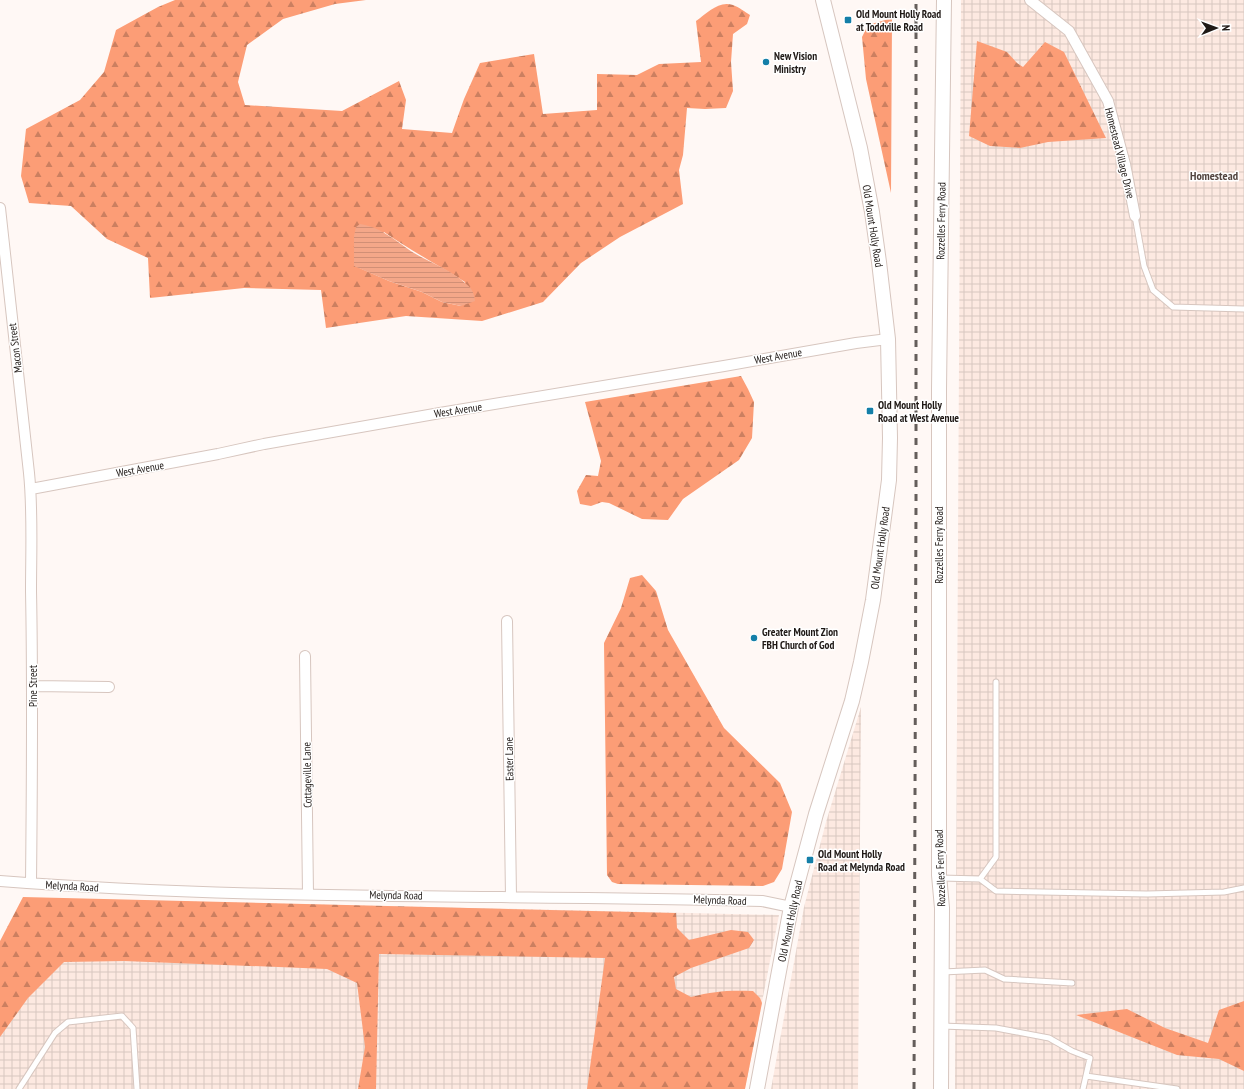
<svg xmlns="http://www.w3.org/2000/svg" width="1244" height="1089" viewBox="0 0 1244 1089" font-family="'PT Sans Narrow',sans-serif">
  <defs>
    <pattern id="industrial-grid" width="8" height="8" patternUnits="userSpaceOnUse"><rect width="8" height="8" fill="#fde9e1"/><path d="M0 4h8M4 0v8" fill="none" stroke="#d8c7c0"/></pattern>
    <pattern id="forest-firs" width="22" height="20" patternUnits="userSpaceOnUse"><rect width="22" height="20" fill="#fc9d76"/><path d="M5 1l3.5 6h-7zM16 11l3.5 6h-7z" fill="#cb7f60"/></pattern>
    <pattern id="water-rules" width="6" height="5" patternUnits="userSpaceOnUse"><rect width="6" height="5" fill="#f4a789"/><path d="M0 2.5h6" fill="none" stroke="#d18f76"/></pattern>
  </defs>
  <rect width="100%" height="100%" fill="#fff8f5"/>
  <path fill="url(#industrial-grid)" d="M961 0H1244V1089H955Z
    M861 707 858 1089H771L804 907 826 822Z
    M31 898 779 915 745 1089H0V959Z"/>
  <path fill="url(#forest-firs)" fill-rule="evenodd" d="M175 0H366L335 4 283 19 247 45 238 82 245 105 342 111 399 81 406 100 402 129 452 133 464 99 480 63 534 54 543 114 597 110V74L637 75 659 64 701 62 696 21C707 13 719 0 733 5 739 7 745 12 750 15L747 24 733 34 731 62 733 91 726 108 705 109 687 108 683 155 679 170 683 204 620 237 581 263 543 302 482 321 406 316 326 328 321 290 244 288 150 298 148 258 107 239 71 206 29 203 21 176 26 129 80 100 104 72 116 30 158 7ZM384 232C410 250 438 265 465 282L461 306 442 302 422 292 389 281 355 266Z
    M892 18 891 193 866 79 862 37 868 25Z
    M977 41 1007 52 1017 63 1023 67 1045 42 1064 52 1106 138 1048 142 1020 148 990 146 969 136Z
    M741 376 748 389 754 402 752 438 739 460 683 499 668 520 642 519 609 503 602 502 591 506 580 504 577 491 586 475 598 476 601 461 585 402Z
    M642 575 656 591 668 630 724 728 780 783 792 812 782 869 774 882 763 886 618 884 612 882 607 875 604 643 621 608 630 578Z
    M23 897 676 913 677 928 689 940 731 930 748 932 754 940 749 948 691 968 674 977 676 989 691 997C714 991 729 990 753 991L760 998 762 1003 745 1089H587L605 958 379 954 376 1089H358L365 1047 357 983 327 969 124 961 64 962 28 998 0 1037V941Z
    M1244 1001V1071L1219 1059 1177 1055 1076 1015 1127 1009 1165 1028 1208 1043 1219 1010Z"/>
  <path fill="url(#water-rules)" d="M360 224C381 227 397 242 414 253 431 263 451 270 465 283 472 288 474 293 475 301L461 306 442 302 422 292 389 281 354 266V236L356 227Z"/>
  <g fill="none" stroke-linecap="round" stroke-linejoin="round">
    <g stroke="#d7c6bf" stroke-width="7">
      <path id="lane" d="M1135 216 1144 266 1153 290 1173 307 1244 309
        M941 878 980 879 996 891 1147 894 1224 892 1244 888
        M980 879 996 857V682
        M943 972 985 970 1004 979 1072 983
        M942 1026 996 1028 1049 1038 1072 1051 1090 1058 1083 1089
        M1086 1076 1177 1089
        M19 1089 55 1033 68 1022 122 1016 133 1028 137 1089"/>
    </g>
    <g stroke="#d7c6bf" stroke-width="12">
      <path id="street" d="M1030 0 1069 31 1108 101 1125 164 1135 216
        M0 208 29 473C33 512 31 552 31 591 33 689 32 786 31 883
        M31 489 218 454 264 444 440 413 724 366 856 343 888 339
        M507 621 511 897
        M305 656 308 894
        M33 686 109 687
        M0 881C253 901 508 894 762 901L791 907"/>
    </g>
    <g stroke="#d7c6bf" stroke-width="16">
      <path id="secondary" d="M757 1089 791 907 816 814 852 701 861 662 873 600 889 480 890 438 888 339 879 262 872 212 860 148 823 0
        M941 1089 942 908 939 875V389L944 0"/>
    </g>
    <use href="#lane" stroke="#fff" stroke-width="5"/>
    <use href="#street" stroke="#fff" stroke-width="10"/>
    <use href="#secondary" stroke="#fff" stroke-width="14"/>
    <path stroke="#655e5b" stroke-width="3" stroke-dasharray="7 7" stroke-linecap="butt" d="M914 1089 916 504V0"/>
  </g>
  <g fill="#147fa8" stroke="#fff" stroke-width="1.5">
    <rect x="844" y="16" width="8" height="8" rx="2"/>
    <circle cx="766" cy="62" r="4"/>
    <rect x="866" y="407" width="8" height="8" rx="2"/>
    <circle cx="754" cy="638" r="4"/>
    <rect x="806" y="856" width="8" height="8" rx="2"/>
  </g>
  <g text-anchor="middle" stroke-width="3" stroke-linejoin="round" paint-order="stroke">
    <g font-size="11" font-weight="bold" fill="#1f1916" stroke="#fff" text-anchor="start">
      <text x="856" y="18">Old Mount Holly Road<tspan x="856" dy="13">at Toddville Road</tspan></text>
      <text x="774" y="60">New Vision<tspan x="774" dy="13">Ministry</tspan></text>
      <text x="878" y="409">Old Mount Holly<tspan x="878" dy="13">Road at West Avenue</tspan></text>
      <text x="762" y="636">Greater Mount Zion<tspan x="762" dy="13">FBH Church of God</tspan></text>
      <text x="818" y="858">Old Mount Holly<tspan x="818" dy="13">Road at Melynda Road</tspan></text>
    </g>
    <g font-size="11" fill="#1f1916" stroke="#fff">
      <text transform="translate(1120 153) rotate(76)" y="4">Homestead Village Drive</text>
      <text transform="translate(941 221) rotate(-89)" y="4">Rozzelles Ferry Road</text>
      <text transform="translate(873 226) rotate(81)" y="4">Old Mount Holly Road</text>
      <text transform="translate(15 348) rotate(-97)" y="4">Macon Street</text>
      <text transform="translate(778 356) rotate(-10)" y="4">West Avenue</text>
      <text transform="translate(458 410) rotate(-9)" y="4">West Avenue</text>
      <text transform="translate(140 469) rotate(-10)" y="4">West Avenue</text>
      <text transform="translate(939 545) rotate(-90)" y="4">Rozzelles Ferry Road</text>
      <text transform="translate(880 548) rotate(-82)" y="4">Old Mount Holly Road</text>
      <text transform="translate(33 686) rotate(-90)" y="4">Pine Street</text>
      <text transform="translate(509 759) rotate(-91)" y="4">Easter Lane</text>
      <text transform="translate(307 775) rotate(-91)" y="4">Cottageville Lane</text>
      <text transform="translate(940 868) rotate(-92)" y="4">Rozzelles Ferry Road</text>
      <text transform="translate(72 886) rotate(3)" y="4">Melynda Road</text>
      <text transform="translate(396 895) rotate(1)" y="4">Melynda Road</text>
      <text transform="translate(720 900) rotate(2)" y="4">Melynda Road</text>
      <text transform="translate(790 921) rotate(-78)" y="4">Old Mount Holly Road</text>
    </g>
    <g font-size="12" font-weight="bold" fill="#534540" stroke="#fff">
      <text x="1214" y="180">Homestead</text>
    </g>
  </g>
  <g transform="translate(1216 28) rotate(89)" stroke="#ffffff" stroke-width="3" paint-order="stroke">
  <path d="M0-3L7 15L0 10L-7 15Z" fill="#1f1916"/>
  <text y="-6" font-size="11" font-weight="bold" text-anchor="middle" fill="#1f1916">N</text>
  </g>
</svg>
